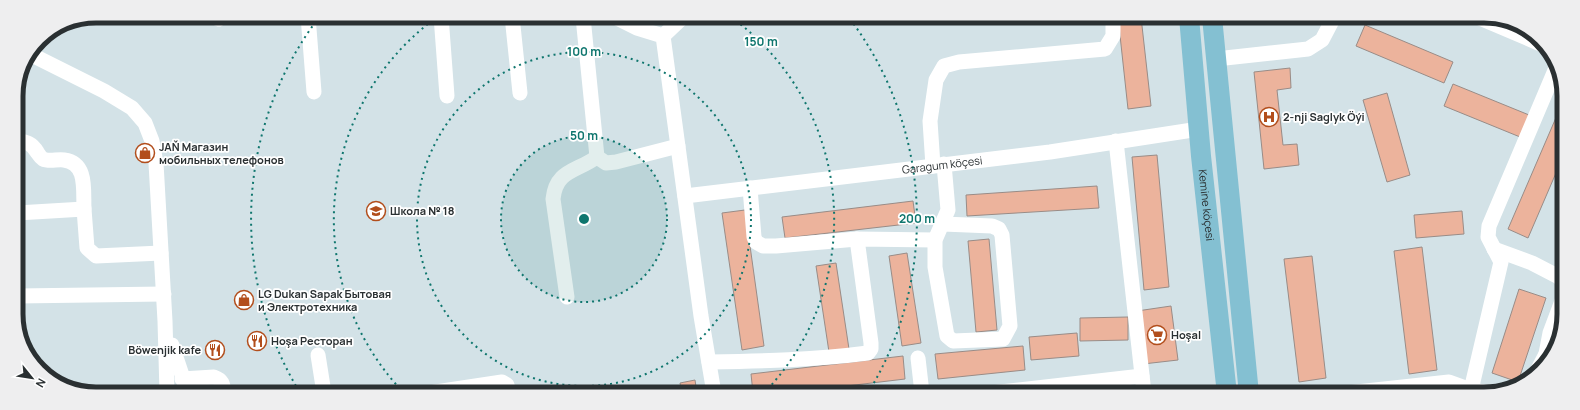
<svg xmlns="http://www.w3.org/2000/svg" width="1580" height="410" viewBox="0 0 1580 410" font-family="Manrope,sans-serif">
  <rect width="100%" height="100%" fill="#d3e2e7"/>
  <path fill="#a1d3e5" d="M1129 384 1130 393H1052Z"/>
  <path fill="#ecb39c" stroke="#998c87" d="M1118 17H1141L1151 106 1128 109Z
    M1365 25 1453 62 1444 83 1356 46Z
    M1290 68 1291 88 1277 90 1283 145 1297 144 1299 165 1264 169 1254 72Z
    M1453 84 1534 117 1525 139 1444 106Z
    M1387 93 1410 175 1387 182 1363 100Z
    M1561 106 1562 159 1528 238 1508 229Z
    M1157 155 1169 287 1144 290 1132 157Z
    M1097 186 1099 208 967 216 966 195Z
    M913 201 916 223 785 238 782 217Z
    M745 210 764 346 742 350 722 213Z
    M1462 211 1464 234 1416 238 1414 215Z
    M989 239 997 330 976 332 968 241Z
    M1422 247 1437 370 1409 374 1394 251Z
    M907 253 921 343 902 346 889 256Z
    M1312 256 1326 378 1299 382 1284 259Z
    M836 263 849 349 829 352 816 266Z
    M1519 289 1546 298 1518 382 1492 373Z
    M1171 306 1178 360 1143 364 1137 311Z
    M1128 317V340L1080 341V318Z
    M1077 333 1079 356 1031 360 1029 337Z
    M1023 346 1025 370 938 379 935 354Z
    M903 356 905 379 788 393H753L751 374Z
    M695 380 697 393H682L680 383Z"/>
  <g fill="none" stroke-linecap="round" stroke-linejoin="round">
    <g stroke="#fff" stroke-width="15">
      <path d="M212 16 219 19"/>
      <path d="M308 16 314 92"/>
      <path d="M441 16 447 96"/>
      <path d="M512 16 520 93"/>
      <path d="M583 17 597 157 606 163 616 162 678 146"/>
      <path d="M615 17 637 28 663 36 701 316 714 393"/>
      <path d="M1480 18 1543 45"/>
      <path d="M663 36 683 17"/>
      <path d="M30 54 104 91 132 108 145 123 152 141 156 163 165 321 167 393"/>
      <path d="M1216 59 1308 49 1322 40 1334 17"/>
      <path d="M16 140C26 142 32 143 37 152 39 155 40 157 43 159 49 162 57 159 64 160 88 163 83 191 84 209"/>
      <path d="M1116 141 1144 393"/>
      <path d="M933 166 930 121 936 80 944 66 959 62 1105 49 1113 36V17"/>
      <path d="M750 188 754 237 756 242 763 246H776L857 239 935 240"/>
      <path id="s1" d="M685 196 1050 152 1199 129"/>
      <path d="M17 213 84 209 87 248 96 256 161 253"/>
      <path d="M943 224 992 226 999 229 1002 235 1010 326 1003 339 953 341 947 336 935 267V240L948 210 944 164"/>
      <path d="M1494 249 1532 263 1559 277 1562 281"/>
      <path d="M17 296 164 294"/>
      <path d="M567 297 553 199C556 170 576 172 597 157"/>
      <path d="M172 345 188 393"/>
      <path d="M1548 354H1546L1550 333 1562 301"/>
      <path d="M318 355 324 393"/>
      <path d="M918 358 922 393"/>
      <path d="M709 362C762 361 815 360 868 353L871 349V343L857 239"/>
      <path d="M1535 375 1546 354"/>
      <path d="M182 379 214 377C223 380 223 385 224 393"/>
      <path d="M1471 390 1501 262 1488 237 1489 226 1556 68"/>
      <path d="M429 393 502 382 507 385 509 393"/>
      <path d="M991 393 1142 376"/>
      <path d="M1338 394 1449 382 1471 390 1491 393"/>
    </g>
    <g stroke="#84c0d2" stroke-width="20">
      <path id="s2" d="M1189 17 1201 156 1227 394"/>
      <path d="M1212 17 1249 394"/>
    </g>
  </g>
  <circle cx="584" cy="219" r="83" fill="#0f766e" fill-opacity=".12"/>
  <g fill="none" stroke="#0f766e" stroke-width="2" stroke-dasharray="2 4">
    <circle cx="584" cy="219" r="83"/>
    <circle cx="584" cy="219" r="167"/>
    <path d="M404 393A250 250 0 0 1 437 17M731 17A250 250 0 0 1 764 393"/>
    <path d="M299 391A333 333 0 0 1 320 16M850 19A333 333 0 0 1 868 393"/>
  </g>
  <defs>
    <g id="hospital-ring" transform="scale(1)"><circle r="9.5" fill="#fff" stroke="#b24e1c" stroke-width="1.5"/><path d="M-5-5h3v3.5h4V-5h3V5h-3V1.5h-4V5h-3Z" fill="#b24e1c"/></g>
    <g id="shop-ring" transform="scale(1)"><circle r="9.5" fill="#fff" stroke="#b24e1c" stroke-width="1.5"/><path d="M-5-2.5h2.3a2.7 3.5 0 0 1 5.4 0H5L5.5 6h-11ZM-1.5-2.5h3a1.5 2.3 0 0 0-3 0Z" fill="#b24e1c"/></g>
    <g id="school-ring" transform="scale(1)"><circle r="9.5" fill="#fff" stroke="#b24e1c" stroke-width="1.5"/><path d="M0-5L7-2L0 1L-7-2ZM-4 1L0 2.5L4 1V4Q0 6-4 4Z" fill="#b24e1c"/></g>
    <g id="supermarket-ring" transform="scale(1)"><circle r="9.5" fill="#fff" stroke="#b24e1c" stroke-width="1.5"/><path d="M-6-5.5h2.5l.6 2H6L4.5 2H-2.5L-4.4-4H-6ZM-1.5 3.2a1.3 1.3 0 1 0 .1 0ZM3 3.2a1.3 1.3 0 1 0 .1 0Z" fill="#b24e1c"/></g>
    <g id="restaurant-ring" transform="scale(1)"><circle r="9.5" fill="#fff" stroke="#b24e1c" stroke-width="1.5"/><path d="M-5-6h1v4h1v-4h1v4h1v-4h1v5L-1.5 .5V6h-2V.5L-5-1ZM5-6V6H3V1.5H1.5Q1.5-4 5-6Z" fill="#b24e1c"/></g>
  </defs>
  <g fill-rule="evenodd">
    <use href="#hospital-ring" x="1269" y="117"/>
    <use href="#shop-ring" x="145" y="153"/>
    <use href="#school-ring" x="376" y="211"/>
    <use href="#shop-ring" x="244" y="300"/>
    <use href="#supermarket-ring" x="1157" y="335"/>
    <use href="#restaurant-ring" x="257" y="341"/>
    <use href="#restaurant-ring" x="215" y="350"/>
  </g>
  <g text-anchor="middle" stroke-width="3.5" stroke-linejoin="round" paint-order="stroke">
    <g font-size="11" font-weight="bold" fill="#2a3032" stroke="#fff" text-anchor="start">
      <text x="1283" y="121">2-nji Saglyk Öýi</text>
      <text x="159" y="151">JAŇ Магазин<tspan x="159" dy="13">мобильных телефонов</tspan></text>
      <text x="390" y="215">Школа № 18</text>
      <text x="258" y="298">LG Dukan Sapak Бытовая<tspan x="258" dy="13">и Электротехника</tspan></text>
      <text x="1171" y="339">Hoşal</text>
      <text x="271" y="345">Hoşa Ресторан</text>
      <text x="201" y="354" text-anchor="end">Böwenjik kafe</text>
    </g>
    <g font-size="11" fill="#2a3032" stroke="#fff">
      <text dy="4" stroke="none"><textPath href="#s1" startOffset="259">Garagum köçesi</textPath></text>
      <text dy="4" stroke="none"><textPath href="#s2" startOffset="189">Kemine köçesi</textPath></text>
    </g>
  </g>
  <path d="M0 0H1580V410H0ZM96 23H1484A73 73 0 0 1 1557 96V314A73 73 0 0 1 1484 387H96A73 73 0 0 1 23 314V96A73 73 0 0 1 96 23Z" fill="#eeeeef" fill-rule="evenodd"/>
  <path fill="none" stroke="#2a3032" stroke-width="5" d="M96 23H1484A73 73 0 0 1 1557 96V314A73 73 0 0 1 1484 387H96A73 73 0 0 1 23 314V96A73 73 0 0 1 96 23Z"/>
  <circle cx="584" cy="219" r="6" fill="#0f766e" stroke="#fff" stroke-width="2"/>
  <g font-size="12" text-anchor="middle" font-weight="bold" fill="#0f766e" stroke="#fff" stroke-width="3.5" stroke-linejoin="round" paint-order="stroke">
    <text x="761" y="46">150 m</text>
    <text x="584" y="56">100 m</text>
    <text x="584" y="140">50 m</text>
    <text x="917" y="223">200 m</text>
  </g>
  <g transform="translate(32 378) rotate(120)" stroke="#ffffff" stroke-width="3" paint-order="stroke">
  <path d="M0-3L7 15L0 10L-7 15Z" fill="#2a3032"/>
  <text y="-6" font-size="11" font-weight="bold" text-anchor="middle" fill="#2a3032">N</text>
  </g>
</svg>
